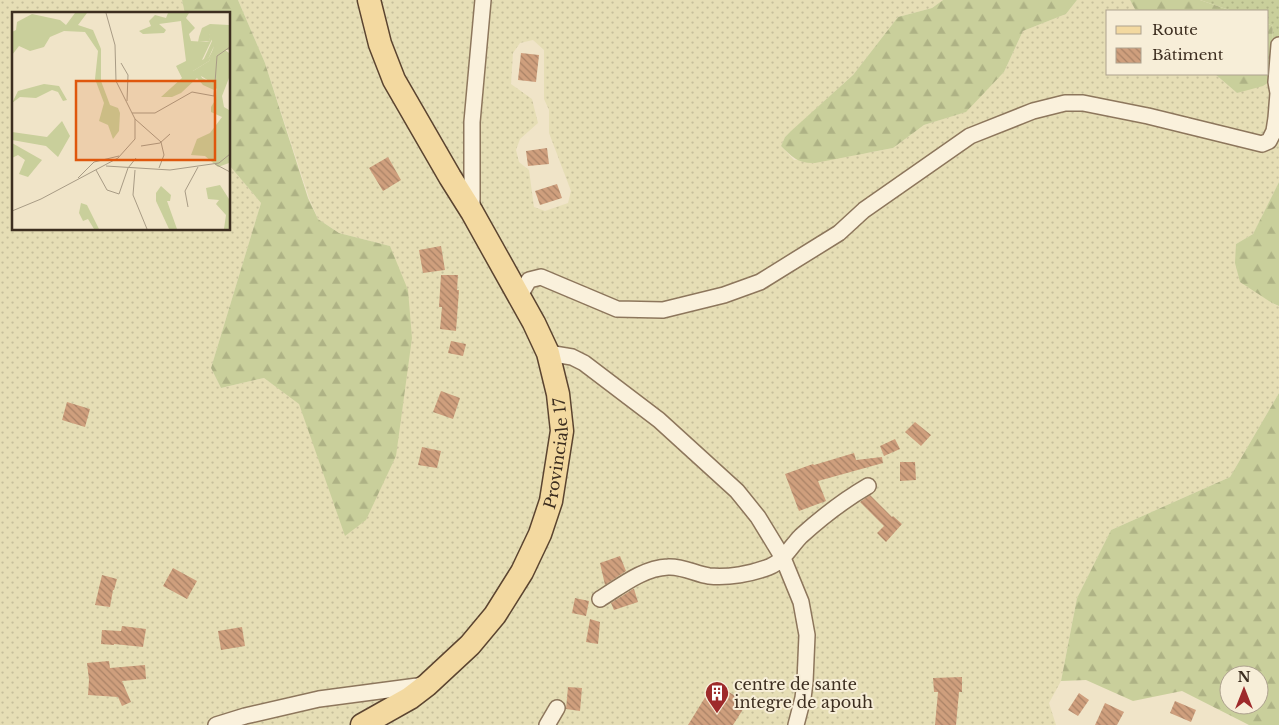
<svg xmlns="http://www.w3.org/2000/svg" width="1279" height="725" viewBox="0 0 1279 725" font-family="'Libre Baskerville',serif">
  <defs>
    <pattern id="farmland-dots" width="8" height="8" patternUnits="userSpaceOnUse" patternTransform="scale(1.25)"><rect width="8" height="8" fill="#e6deb5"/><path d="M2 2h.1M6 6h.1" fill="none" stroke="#c6bf9b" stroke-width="1.8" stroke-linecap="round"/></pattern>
    <pattern id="grass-dots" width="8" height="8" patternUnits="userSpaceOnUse" patternTransform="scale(1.25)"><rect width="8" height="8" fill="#c9cf9b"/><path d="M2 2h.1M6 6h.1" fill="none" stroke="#aeb285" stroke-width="1.8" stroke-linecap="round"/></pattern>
    <pattern id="forest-firs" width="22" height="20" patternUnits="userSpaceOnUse" patternTransform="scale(1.25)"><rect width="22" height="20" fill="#c9cf9b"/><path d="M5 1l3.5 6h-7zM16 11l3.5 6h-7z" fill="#aeb285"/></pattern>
    <pattern id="building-back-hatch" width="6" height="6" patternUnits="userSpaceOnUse" patternTransform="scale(1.25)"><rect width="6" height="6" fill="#cf9f7d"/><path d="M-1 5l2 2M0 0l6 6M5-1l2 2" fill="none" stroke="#a98266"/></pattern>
  </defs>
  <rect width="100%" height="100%" fill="#f0e4c8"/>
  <path fill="url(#farmland-dots)" fill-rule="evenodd" d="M0 0H182L185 14H14V229H229V165L261 203 211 368 221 388 264 378 299 403 346 536 390 246 339 233 318 219 309 198 265 63 238 0H943L932 8 898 17 853 75 785 137 781 146 794 160 873 152 893 148 924 125 965 112 1004 72 1023 31 1066 14 1077 0H1130L1136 11H1108V74H1215L1237 93 1279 76V182L1253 234 1236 244 1271 303 1279 306V393L1230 477 1111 530 1077 598 1061 681 1049 703 1056 725H0ZM533 40 544 50V99L549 110V133L571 191 568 203 545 211 534 207 529 170 519 162 516 150 520 139 538 123 532 99 511 84 513 53 520 43Z"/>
  <path fill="url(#grass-dots)" d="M1200 0H1279V76L1269 82 1273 26 1268 24V11H1232Z"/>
  <path fill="url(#forest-firs)" fill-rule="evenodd" d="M182 0H238L265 63 308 198 318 219 339 233 390 246 408 290 412 338 396 456 366 520 345 536 299 404 264 378 221 388 211 368 261 203 229 165V14H185Z
    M943 0H1077L1066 14 1023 31 1004 72 966 112 924 125 893 148 815 163C799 164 792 157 781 146L785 137 791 131 853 75 898 17 932 8Z
    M1130 0H1200L1232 11H1136Z
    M1268 24 1273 26 1269 82 1263 86 1237 93 1215 74H1268Z
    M1279 182V306L1272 303 1240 282 1235 263 1236 244 1253 234Z
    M1279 393V725H1249L1182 691 1133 701 1086 680 1061 681 1077 598 1111 530 1230 477ZM1229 675H1259V705H1229Z"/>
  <path fill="url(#building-back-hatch)" d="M521 53 539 55 536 82 518 80Z
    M547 148 549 164 528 166 526 151Z
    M388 157 401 180 383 191 369 168Z
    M557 184 562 198 540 205 535 191Z
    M441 246 445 270 423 273 419 250Z
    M441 275H458L457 290H459L456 331 440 329 442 307H439Z
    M451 341 466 344 463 356 448 353Z
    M441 391 460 398 453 419 433 412Z
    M67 402 90 409 85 427 62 420Z
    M915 422 931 435 921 446 905 432Z
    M895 439 900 449 884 456 880 446Z
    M422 447 441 451 437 468 418 465Z
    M854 453 856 460 882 457 883 463 818 481 826 501 799 511 785 474 813 464 814 465Z
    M900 462H915L916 480 900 481Z
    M870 495 892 517 893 516 902 524 886 542 877 533 884 526 860 502Z
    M620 556 626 571 605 585 600 563Z
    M173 568 197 581 187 599 163 586Z
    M102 575 117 579 114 590H113L110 607 95 605Z
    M633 589H634L638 602 614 610 611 603Z
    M575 598 589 601 586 616 572 613Z
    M590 619 600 622 598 644 586 642Z
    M122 626 146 629 143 647 114 644V645L101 644 102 630 121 631Z
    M242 627 245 646 221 650 218 631Z
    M109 661 110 668 145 665 146 679 122 681 131 702 122 706 118 697 88 695 89 680 87 663Z
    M962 677V692H959L956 725H935L938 692H934L933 678Z
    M714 683 747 703 733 725H688Z
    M568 687 582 688 580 711 566 709Z
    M1079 693 1089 700 1078 716 1068 710Z
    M1175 701 1196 710 1191 722 1170 713Z
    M1105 703 1124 712 1117 725H1095Z"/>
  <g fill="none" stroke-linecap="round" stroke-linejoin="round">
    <g stroke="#8d765c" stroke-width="18">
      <path id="minor" d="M472 210V122L483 0
        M519 297 529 280 541 277 617 309 663 310 724 295 760 282 839 233 864 210 970 136 1033 111 1065 103H1083L1148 116 1262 144 1269 141 1274 131 1276 118 1278 93 1276 82 1279 45
        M548 353 572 357 584 363 659 420 737 491 758 517 783 558 801 602 807 635 805 682 803 698 796 725
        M600 599C621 586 643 568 668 567 682 566 696 574 709 576 728 578 751 574 769 567 783 562 791 546 801 536 822 517 844 500 868 486
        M216 725 245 716 319 699 425 685
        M547 725 557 708"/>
    </g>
    <g stroke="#5b4430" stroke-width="25">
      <g id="primary">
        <path id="s1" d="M362 725 410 698 427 685 470 645 495 615 522 572 540 534 551 501 562 431 558 394 548 353 534 323 472 212 450 177 394 80 380 44 369 0"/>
      </g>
    </g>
    <use href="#minor" stroke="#faf1dc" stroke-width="15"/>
    <use href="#primary" stroke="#f3d9a0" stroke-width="22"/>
  </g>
  <defs>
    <g id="building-pin" transform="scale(1.25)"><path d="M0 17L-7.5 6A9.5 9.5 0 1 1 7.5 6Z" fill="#9e2a2b" stroke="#f7eed8"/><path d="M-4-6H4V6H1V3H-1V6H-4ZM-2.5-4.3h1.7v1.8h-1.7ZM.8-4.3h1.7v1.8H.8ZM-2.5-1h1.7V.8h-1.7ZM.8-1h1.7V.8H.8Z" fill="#fff"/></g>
  </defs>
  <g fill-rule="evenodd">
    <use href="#building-pin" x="717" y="693"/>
  </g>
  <g text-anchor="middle" stroke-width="4" stroke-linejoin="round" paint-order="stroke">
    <g font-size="16" fill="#3d2e20" stroke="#f7eed8">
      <text dy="6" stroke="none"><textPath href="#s1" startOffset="350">Provinciale 17</textPath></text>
    </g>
    <g font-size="16" fill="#3d2e20" stroke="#f7eed8" text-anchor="start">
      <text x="734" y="690">centre de sante<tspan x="734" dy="18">integre de apouh</tspan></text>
    </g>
  </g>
  <g transform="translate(12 12)">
    <rect width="218" height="218" fill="#f0e4c8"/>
    <path d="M198 12 217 13V38H213L217 41V66L204 77 202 72 181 59 197 49 202 34 197 45 191 49 200 29 197 22 198 29 186 30 187 25 190 16Z" fill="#c9cf9b"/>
    <path d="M63 1H75L66 13 81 18 89 37V69L98 93 106 96 108 101 107 119 101 127 96 113 87 109 92 91 83 67 86 39 73 20 52 19 38 25 32 35 18 39 7 34 0 43V20L4 18 5 10 20 2 48 8 54 13ZM156 1H177L174 6 183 16 177 22 179 29 194 30 198 29 196 22 201 25 190 48 197 45 204 33 197 49 181 59H187L190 66 203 72 202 78 191 73 185 66 169 81 160 85H149L170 66 164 54 174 49 169 9 147 12 154 18 152 21 131 22 127 19 139 14 137 9 143 3 154 6ZM217 66 210 84 212 95 217 98V151L206 155 193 144 179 143 185 127 198 121 210 105 199 100V95L204 87 205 71ZM32 72 47 74 55 88 51 89 46 80 40 78 24 86 8 85 0 91 6 79ZM50 109 58 124 46 145 34 134 0 128V120L35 125ZM0 131 30 148 16 165 7 162 13 148 6 143 0 146ZM208 173 217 187V217H212L214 203 204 192 207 188 196 187 194 176ZM149 174 159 183 158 189H155L165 217H157L144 189V181ZM69 191 75 193 87 217H82L76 207 71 209 67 201Z" fill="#c9cf9b"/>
    <path fill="none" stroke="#a89b85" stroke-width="1" d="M109 51 116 63 115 89M120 101H143L180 80 202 84 205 44 218 35M123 107 149 130 152 143 147 156M129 134 148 131 158 122M203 152 218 160M94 154 158 158 207 151 218 142M84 158 95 178 107 182 116 156 124 146M123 158 121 183 135 217M66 166 82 150 107 144M176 195 173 179 186 155M0 199 29 187 106 146 123 127V107L104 69 103 33 94 1"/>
    <path fill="#df570d" fill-opacity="0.15" stroke="#df570d" stroke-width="2.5" d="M64 69H203V148H64Z"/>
    <rect width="218" height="218" fill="none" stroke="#3d2e20" stroke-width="2.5"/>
  </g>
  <rect x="1106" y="10" width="162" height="65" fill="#f7eed8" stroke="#ada18e"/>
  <rect x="1116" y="26" width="25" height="8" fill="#f3d9a0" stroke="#ada18e"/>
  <text x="1152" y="35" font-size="15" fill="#3d2e20">Route</text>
  <rect x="1116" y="48" width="25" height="15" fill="url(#building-back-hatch)" stroke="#ada18e"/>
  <text x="1152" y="60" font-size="15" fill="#3d2e20">Bâtiment</text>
  <g transform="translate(1244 690)"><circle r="24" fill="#f7eed8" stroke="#ada18e"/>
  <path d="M0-4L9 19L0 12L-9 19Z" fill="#9e2a2b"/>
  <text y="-8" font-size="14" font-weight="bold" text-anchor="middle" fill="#3d2e20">N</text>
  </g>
</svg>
